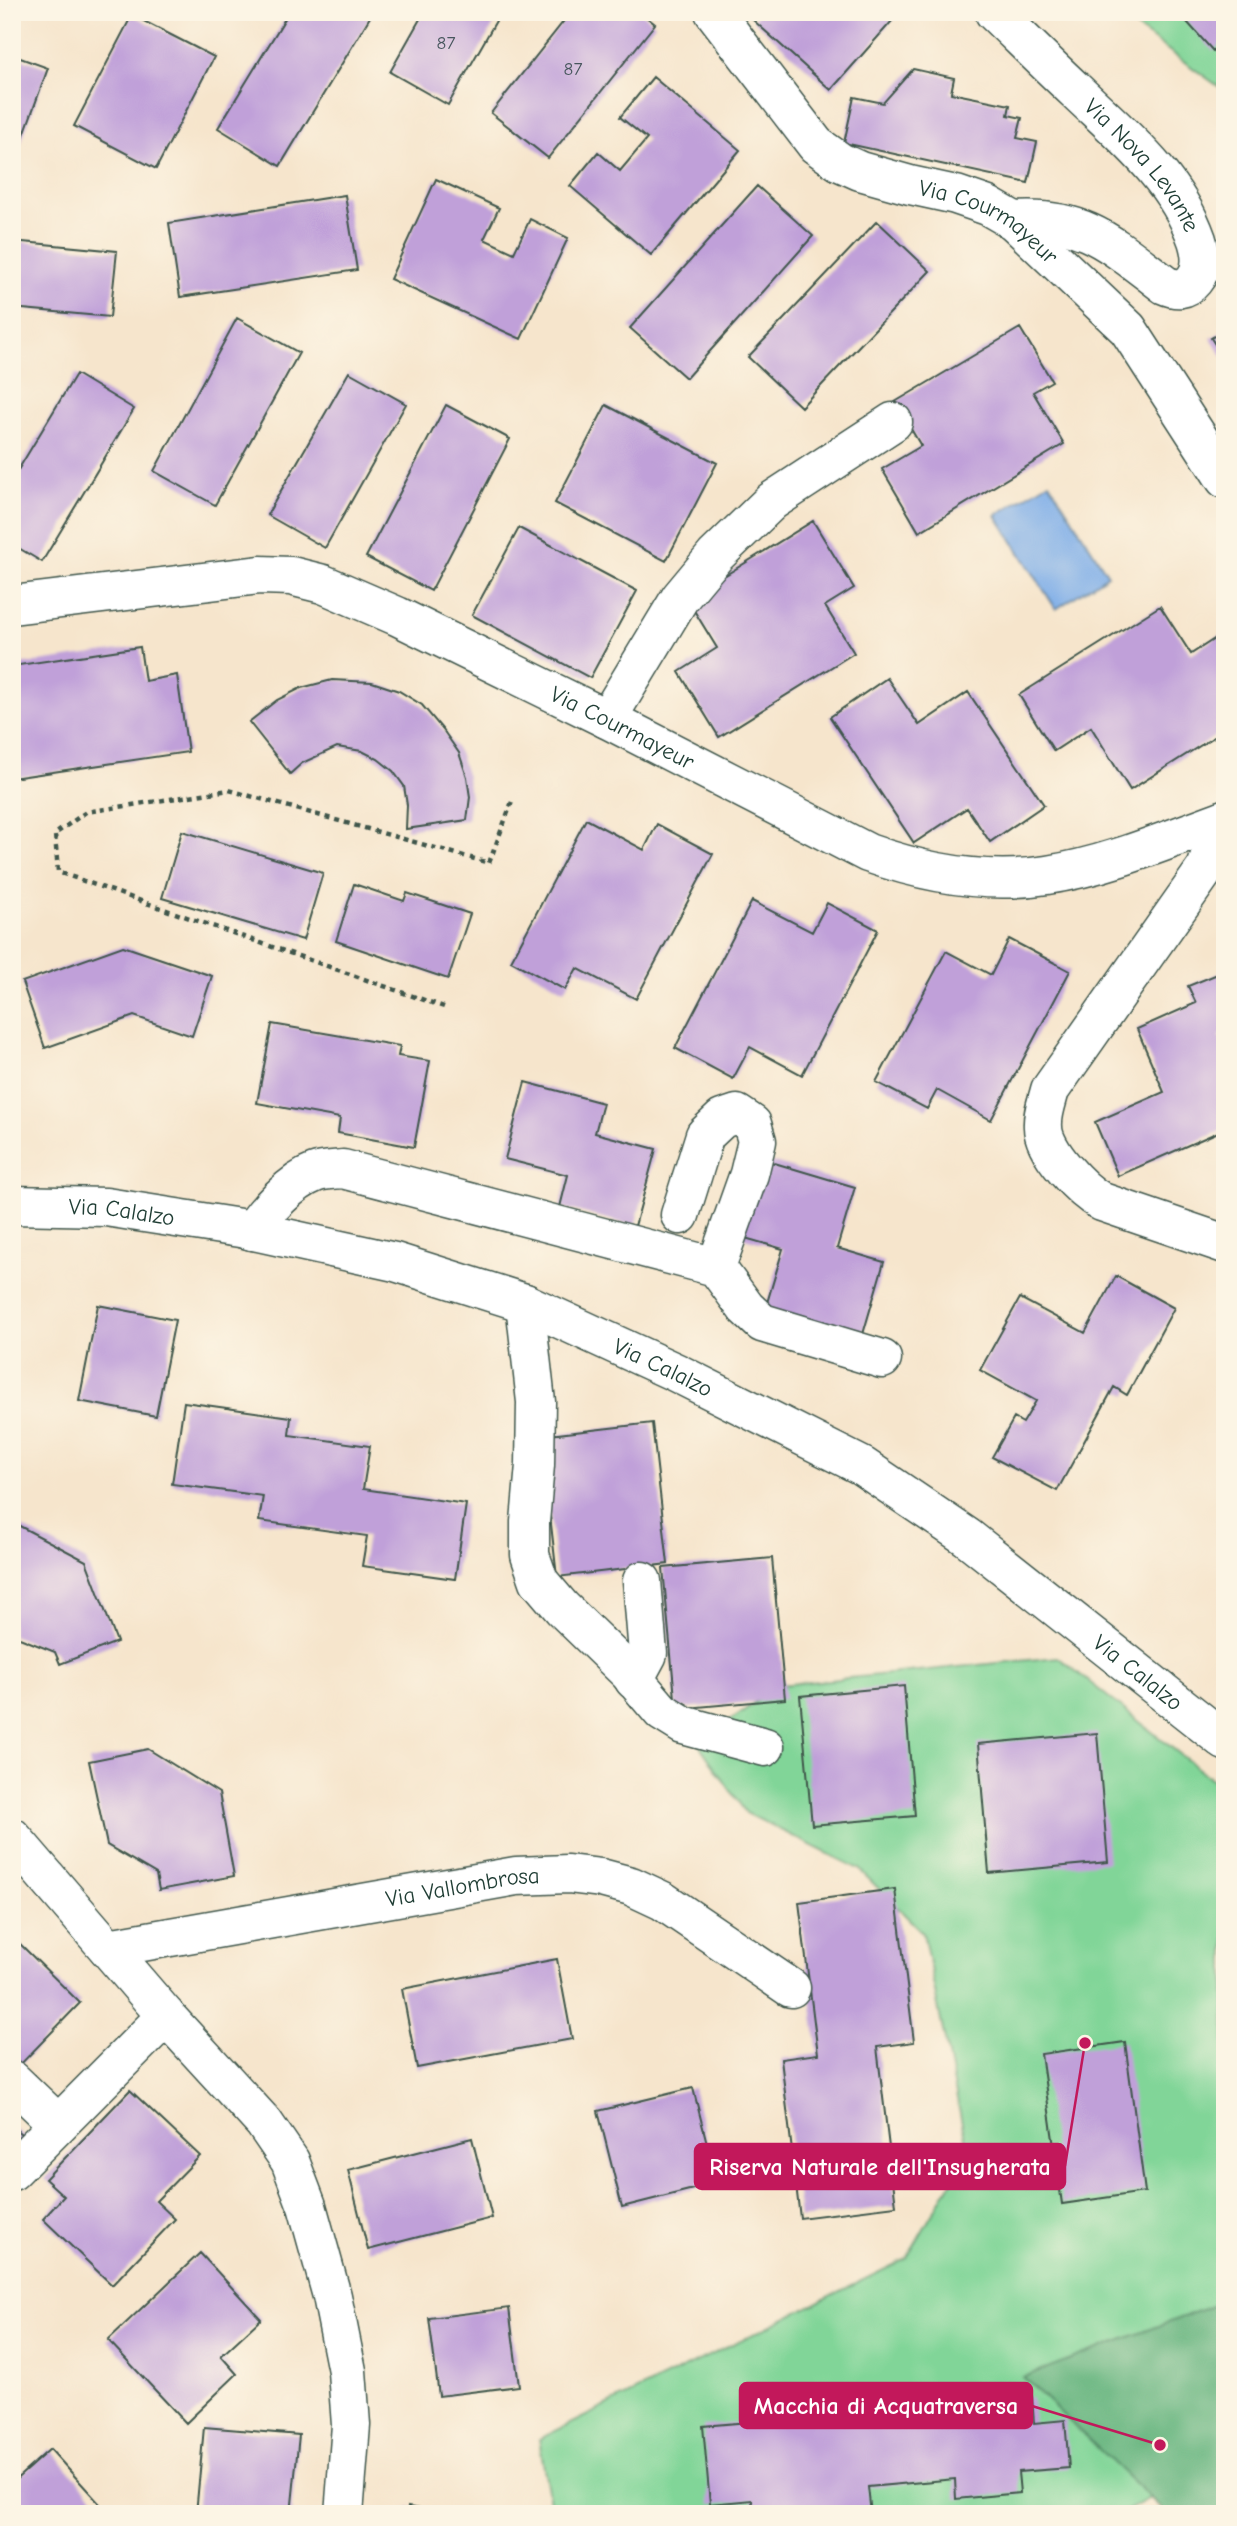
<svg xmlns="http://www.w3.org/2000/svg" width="1237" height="2526" viewBox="0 0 1237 2526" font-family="'Comic Neue',sans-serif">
  <rect width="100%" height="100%" fill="#fcf5e5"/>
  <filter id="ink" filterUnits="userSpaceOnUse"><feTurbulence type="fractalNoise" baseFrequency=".0143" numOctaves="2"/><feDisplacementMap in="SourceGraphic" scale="14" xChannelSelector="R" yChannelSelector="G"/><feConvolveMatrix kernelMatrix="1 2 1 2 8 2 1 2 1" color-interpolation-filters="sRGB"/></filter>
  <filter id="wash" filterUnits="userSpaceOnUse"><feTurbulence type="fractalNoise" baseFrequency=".00686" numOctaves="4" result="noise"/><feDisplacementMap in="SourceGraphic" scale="28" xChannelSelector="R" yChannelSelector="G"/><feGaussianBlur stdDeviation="1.57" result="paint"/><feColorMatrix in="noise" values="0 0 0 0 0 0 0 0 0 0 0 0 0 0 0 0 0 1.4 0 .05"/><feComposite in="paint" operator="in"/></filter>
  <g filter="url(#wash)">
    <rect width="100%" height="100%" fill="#f6e5cc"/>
    <path fill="#81d598" stroke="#508966" stroke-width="2" d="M1115 12H1225V91Z
      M1058 1657 1225 1790V2477L1216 2461 1121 2514H552L539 2439 906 2259 968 2153 923 1933 859 1869 746 1813 698 1743 780 1685Z"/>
    <path fill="#68b680" stroke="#447a5a" stroke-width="2" d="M1225 2301V2514H1167L1023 2377Z"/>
    <path fill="#7eade8" stroke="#4e758e" stroke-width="2" d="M1049 482 1108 575 1056 609 996 515Z"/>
    <g id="blocks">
      <path fill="#c0a0d9" d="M289 12H373L280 166 218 128Z
        M424 12H501L448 105 390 72Z
        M571 12H640L655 24 548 158 491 113Z
        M760 12H900L831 90 753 20Z
        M1178 12H1225V40L1213 51Z
        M132 15 214 57 156 169 74 126Z
        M12 55 48 68 13 165H12Z
        M913 69 954 78 951 93 1010 105 1008 115 1022 118 1017 138 1037 142 1028 183 844 143 854 97 883 103Z
        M653 77 740 150 651 255 570 186 598 152 620 171 647 139 620 117Z
        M436 179 499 208 484 239 514 253 530 219 568 238 521 339 390 279Z
        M757 186 813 236 686 378 630 328Z
        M345 195 357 270 180 297 169 223Z
        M877 221 930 271 801 407 748 357Z
        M12 241 117 251 110 317 12 308Z
        M237 318 299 353 215 505 154 471Z
        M1020 328 1052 381 1033 392 1064 444 919 532 882 469 921 446 895 402Z
        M1225 330V360L1211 338Z
        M349 372 406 404 325 548 267 515Z
        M76 374 134 409 42 562 12 544V480Z
        M446 405 510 439 431 591 366 557Z
        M606 405 717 463 666 561 555 503Z
        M813 521 854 588 825 606 854 653 719 737 679 672 717 648 687 599Z
        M519 528 637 591 590 678 472 615Z
        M1160 606 1191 654 1225 632V730L1130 790 1091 727 1054 751 1019 695Z
        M140 647 145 681 177 675 188 752 12 778V666Z
        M887 678 919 725 968 692 1044 805 990 842 967 808 914 843 830 717Z
        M332 680 372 682 399 691 422 705 443 730 459 753 467 777 470 797 467 820 406 829 407 805 404 786 393 771 378 759 362 751 337 747 302 763 290 774 249 722 277 700 301 688Z
        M586 819 644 850 657 824 713 854 636 999 577 968 565 990 511 961Z
        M182 831 323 873 303 940 162 898Z
        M354 884 404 901 407 893 470 914 448 979 336 941Z
        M752 901 812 932 827 903 878 930 802 1075 750 1047 733 1079 675 1048Z
        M1009 939 1070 971 991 1120 937 1090 927 1109 876 1082 946 951 991 975Z
        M123 946 212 976 192 1036 134 1016 45 1048 22 982Z
        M1225 971V1033L1219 1036 1225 1050V1129L1118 1176 1095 1122 1164 1092 1137 1029 1196 1003 1188 986Z
        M272 1024 400 1046 398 1056 430 1061 414 1147 338 1133 340 1118 257 1103Z
        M525 1082 603 1103 595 1133 656 1149 635 1226 560 1207 568 1175 505 1159Z
        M761 1159 855 1187 837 1248 884 1262 861 1341 764 1313 783 1249 738 1236Z
        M1116 1276 1174 1308 1127 1395 1114 1387 1057 1491 992 1457 1014 1418 1023 1423 1036 1401 980 1370 1020 1298 1085 1333Z
        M98 1305 175 1320 156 1416 79 1401Z
        M184 1402 291 1417 289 1435 370 1446 363 1489 466 1504 455 1579 362 1566 367 1536 259 1521 263 1496 172 1484Z
        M652 1423 668 1564 557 1577 541 1436Z
        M12 1522 86 1561 117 1642 60 1664 55 1652 12 1635Z
        M772 1558 785 1699 676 1709 663 1568Z
        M904 1686 915 1816 812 1825 800 1696Z
        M1097 1733 1108 1862 989 1873 978 1744Z
        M148 1749 219 1793 234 1876 159 1890 156 1874 107 1845 89 1761Z
        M895 1889 914 2042 877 2047 896 2206 800 2218 781 2059 818 2054 799 1902Z
        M12 1936 80 2003 16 2069 12 2066Z
        M557 1959 572 2039 417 2068 402 1989Z
        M1125 2042 1145 2192 1062 2204 1041 2054Z
        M693 2088 717 2183 622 2207 598 2111Z
        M130 2090 200 2156 156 2201 175 2219 112 2285 43 2219 64 2196 45 2179Z
        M12 2126 29 2141 12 2159Z
        M472 2138 492 2218 368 2250 348 2170Z
        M200 2253 261 2319 221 2356 237 2374 186 2423 108 2340Z
        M509 2308 519 2386 439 2396 429 2318Z
        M1032 2397 1034 2423 1065 2420 1069 2468 1018 2472 1020 2493 956 2499 955 2479 868 2487 871 2514H753L752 2500 710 2504 703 2426Z
        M204 2427 299 2435 291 2514H196Z
        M50 2449 109 2514H12V2483Z
        M408 2507 439 2512V2514H407Z"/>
    </g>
  </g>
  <g filter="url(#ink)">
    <use href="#blocks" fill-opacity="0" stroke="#3f564b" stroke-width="2"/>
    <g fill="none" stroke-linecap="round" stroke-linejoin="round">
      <g stroke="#3f564b" stroke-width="41">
        <g id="minor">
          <path id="s1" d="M714 12 816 145 840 162 860 171 910 185 956 195 988 206 1014 221 1128 329 1225 479"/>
          <path id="s2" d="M994 12C1021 38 1048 65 1076 91 1122 135 1175 177 1197 240 1201 253 1204 268 1194 280 1186 290 1176 290 1165 285 1112 245 1085 216 1014 221"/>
          <path id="s3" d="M12 605 260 575 291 576 323 584 397 616 607 719 868 853C925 873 986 885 1047 875 1107 866 1167 840 1225 819"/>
          <path d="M607 719 680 598 715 556 772 501 893 422"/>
          <path d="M1223 820 1206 868 1050 1090C1047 1102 1042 1114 1043 1127 1043 1151 1082 1191 1102 1202L1225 1244"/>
          <path id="s4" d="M12 1205 106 1207 240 1228 395 1262 525 1303 677 1373 862 1466 967 1537 1225 1741"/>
          <path d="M680 1215 705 1135 722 1119 737 1114 752 1124 757 1141 749 1174 716 1267"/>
          <path d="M252 1231C266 1210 291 1182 315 1173 323 1170 334 1170 343 1169L716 1267 746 1308 762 1323 882 1359"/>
          <path d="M525 1303 536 1402 535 1465 530 1522V1555L539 1581 562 1608 628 1672 662 1712 683 1725 765 1747"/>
          <path d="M634 1680 648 1654 642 1581"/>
          <path d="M12 1837 166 2016 264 2123 290 2161 307 2206 332 2296 347 2371 351 2425 344 2514"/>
          <path id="s5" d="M108 1948 516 1876 568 1874 601 1878 631 1886 663 1901 791 1988"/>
          <path d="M12 2080 58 2124"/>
          <path d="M12 2171 166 2016"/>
        </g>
      </g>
      <path stroke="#3f564b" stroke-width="4.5" stroke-dasharray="5 5" stroke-linecap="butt" d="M444 1007 58 872 55 834 86 812 229 790 489 863 513 799"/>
      <use href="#minor" stroke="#fff" stroke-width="38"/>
    </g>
  </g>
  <g text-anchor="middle" stroke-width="5" stroke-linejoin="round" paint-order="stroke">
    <g font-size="19" fill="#47565d">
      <text x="446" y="49">87</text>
      <text x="573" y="75">87</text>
    </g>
    <g font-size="23" fill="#1f3d34" stroke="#fcf5e5">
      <text dy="8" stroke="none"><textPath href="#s2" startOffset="214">Via Nova Levante</textPath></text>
      <text dy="8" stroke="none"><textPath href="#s1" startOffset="359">Via Courmayeur</textPath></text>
      <text dy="8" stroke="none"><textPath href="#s3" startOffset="646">Via Courmayeur</textPath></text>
      <text dy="8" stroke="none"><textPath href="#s4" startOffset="110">Via Calalzo</textPath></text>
      <text dy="8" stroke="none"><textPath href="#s4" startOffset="677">Via Calalzo</textPath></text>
      <text dy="8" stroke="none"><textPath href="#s4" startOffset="1244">Via Calalzo</textPath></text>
      <text dy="8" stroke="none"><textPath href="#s5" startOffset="360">Via Vallombrosa</textPath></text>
    </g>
  </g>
  <path fill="none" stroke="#c2185b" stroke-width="2.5" d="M1085 2043L1065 2166M1160 2445L1032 2406"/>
  <g fill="#c2185b" stroke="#fcf5e5" stroke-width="2.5">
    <circle cx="1085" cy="2043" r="7"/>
    <circle cx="1160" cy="2445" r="7"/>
  </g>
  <g fill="#c2185b" stroke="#c2185b" stroke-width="2.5">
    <rect x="695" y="2144" width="370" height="45" rx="7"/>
    <rect x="740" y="2383" width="292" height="45" rx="7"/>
  </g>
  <g font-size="24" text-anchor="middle" font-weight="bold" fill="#fff">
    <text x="880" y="2175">Riserva Naturale dell'Insugherata</text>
    <text x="886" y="2414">Macchia di Acquatraversa</text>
  </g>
  <rect width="1237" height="2526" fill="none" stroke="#fcf5e5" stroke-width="42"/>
</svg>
